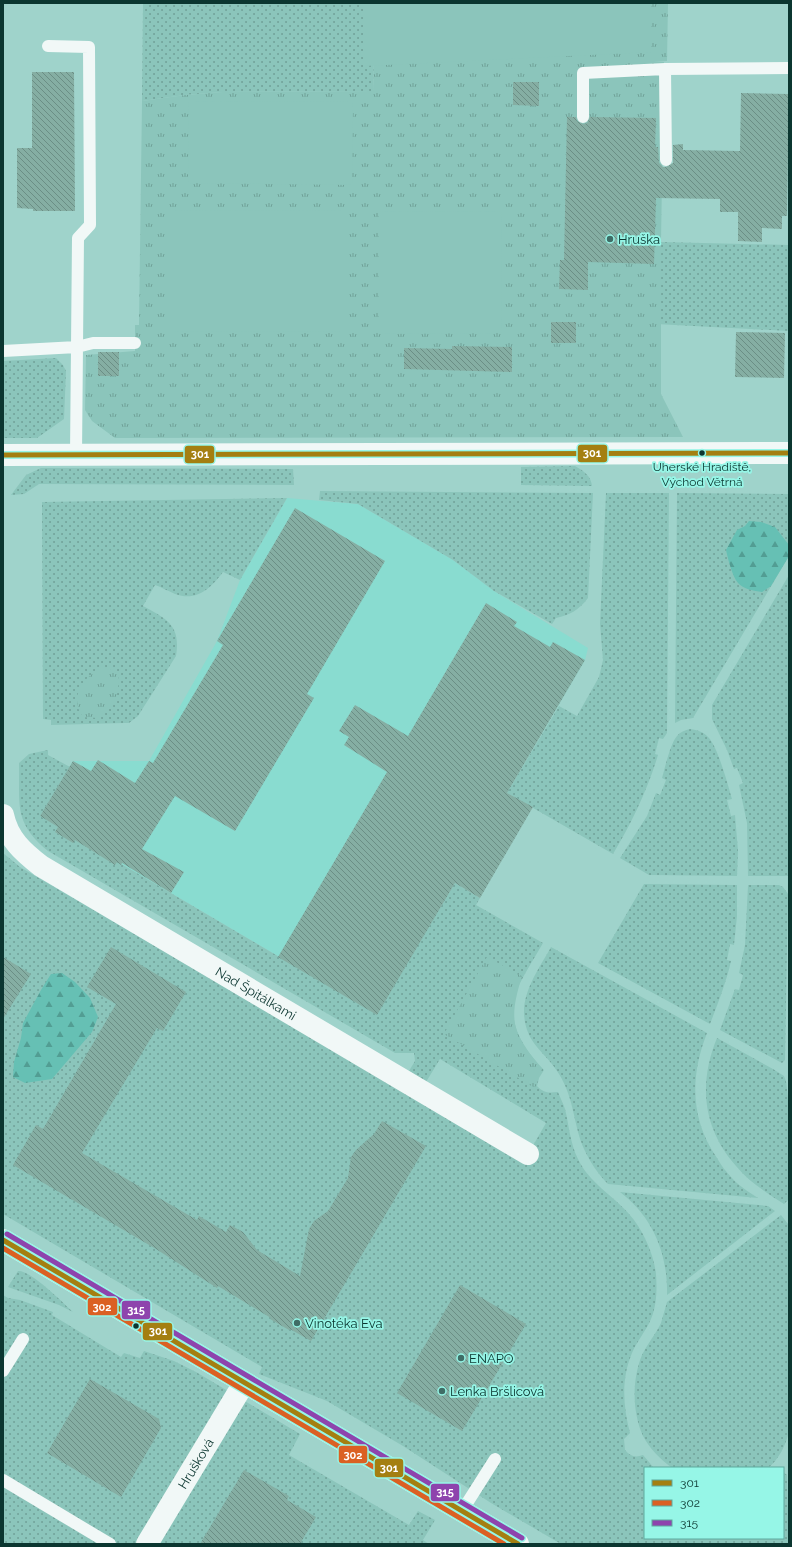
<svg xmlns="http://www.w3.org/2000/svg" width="792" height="1547" viewBox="0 0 792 1547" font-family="Raleway,sans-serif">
  <defs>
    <pattern id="grass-dots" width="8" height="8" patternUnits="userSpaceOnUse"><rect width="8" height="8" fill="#8bc5bb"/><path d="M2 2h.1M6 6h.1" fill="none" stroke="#70a198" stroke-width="1.8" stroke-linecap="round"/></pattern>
    <pattern id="forest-firs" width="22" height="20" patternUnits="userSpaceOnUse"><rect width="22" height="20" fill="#66c0b4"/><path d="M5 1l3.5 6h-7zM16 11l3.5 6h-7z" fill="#529d93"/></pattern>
    <pattern id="park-tufts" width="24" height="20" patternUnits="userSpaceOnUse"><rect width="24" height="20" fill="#8bc5bb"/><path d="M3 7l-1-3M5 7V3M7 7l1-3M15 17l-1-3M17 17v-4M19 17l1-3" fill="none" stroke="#70a198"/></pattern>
    <pattern id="building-back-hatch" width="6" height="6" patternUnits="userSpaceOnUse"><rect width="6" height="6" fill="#85aea3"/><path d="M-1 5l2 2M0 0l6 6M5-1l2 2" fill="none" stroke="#6b8e85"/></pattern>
  </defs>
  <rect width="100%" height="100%" fill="#9fd3cb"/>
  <path fill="#89dcd0" d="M287 498 358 504 453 560 494 591 588 648 585 660 376 1014 40 816 73 761H149L217 641 240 580Z"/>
  <path fill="url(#grass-dots)" d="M143 3H376L373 91 222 92 185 95 142 101Z
    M661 242 789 245V331L656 324Z
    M56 358 63 365 66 371 64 419 37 438H3V361Z
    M575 466C584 471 591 476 592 486L521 485V467Z
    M41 468 293 469 294 485 39 484 24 494 11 495 26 475Z
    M320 491 593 493 588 598C579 610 570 615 556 618L552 624 494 591 453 560 358 504 319 500Z
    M606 493H669L667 733 663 739 659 738 655 754 658 755C647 791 632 822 613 854L507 793 559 706 577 716 599 677 603 660 600 624Z
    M677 493 789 494V556L693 718 681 720 675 723Z
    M287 498 240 580 223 572C211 588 197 602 175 594 168 591 161 587 155 585L143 606C167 619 181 625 176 656L138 716 129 723H125L51 725V720L43 719 42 502Z
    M789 575V874L788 876H748L747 823 739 785 743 783 737 768 734 769 727 750 712 719V705Z
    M690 729C698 730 704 732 709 738 718 748 728 785 732 799L727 800 731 816 735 815 738 851 737 876 649 875 620 858 647 816 656 793 660 795 666 780 662 778C665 768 670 744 677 736 680 732 685 730 690 729Z
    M48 750V755L70 767 40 816 376 1014 455 883 480 898 476 905 543 943C535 957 526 971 519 985 503 1019 522 1047 544 1070L539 1078 537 1086C544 1093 548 1093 558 1092 560 1097 563 1103 565 1109 569 1125 570 1143 578 1159 590 1184 612 1194 629 1214 642 1228 654 1254 656 1274 657 1288 657 1305 651 1319 646 1331 637 1341 632 1353 621 1379 623 1406 630 1433L624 1439 625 1450C630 1456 635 1458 643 1455L654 1468H645V1538H783V1472L787 1475 789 1544H561L491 1503 403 1446 327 1401 259 1374 262 1367 3 1214V853L20 867 348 1059 527 1156 546 1123 440 1059 426 1082 409 1071 415 1061 414 1053H395L48 851C13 822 20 805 19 763L29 754Z
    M644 884 737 885V916L734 945 730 944 727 960 731 961C726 983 718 1003 710 1024L598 963Z
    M748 885H779L783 887 788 894 785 1060 782 1063 720 1030 735 989 739 990 743 975 739 973 745 945Z
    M551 947 707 1033C690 1076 690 1119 717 1158 721 1165 726 1172 732 1178 739 1186 749 1192 758 1198L608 1184C598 1174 590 1162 584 1149 573 1124 575 1100 559 1074 545 1051 526 1045 524 1014 523 990 540 967 551 947Z
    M717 1038 773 1069 784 1076 786 1081 789 1106V1199L784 1204C767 1193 749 1182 736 1166 703 1129 698 1084 717 1038Z
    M620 1192 768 1206 775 1211 667 1295C668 1254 653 1217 620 1192Z
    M781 1215 788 1224 789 1229V1431C786 1445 779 1459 768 1468H672C660 1459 650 1449 643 1436 632 1412 632 1379 642 1355 647 1344 656 1334 661 1323 663 1316 665 1309 667 1302Z
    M18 1271C31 1270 63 1303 73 1312L59 1305 8 1287Z
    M3 1295 8 1298 20 1300 53 1312 52 1315 121 1357 124 1353 140 1358 144 1351 174 1361 196 1372 300 1434 289 1455 409 1525 418 1511 435 1520 423 1540 429 1544H3Z"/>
  <path fill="url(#forest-firs)" d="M749 521 761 522 775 527 789 545V556L771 586 762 592C754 591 743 589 738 583 732 576 728 559 726 550L737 530 745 526Z
    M62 973 75 982 90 998 98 1017 92 1032 52 1079 25 1083 13 1077 14 1062 21 1038 23 1023 41 990 51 974Z"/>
  <path fill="url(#park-tufts)" d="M376 3H668L667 61 654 62H664L661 241V394L683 437 115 438 92 421 85 410 86 355 135 351V325H139L142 101 185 95 222 92 373 91Z
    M103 667C117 670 121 673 118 688 117 692 117 697 115 700 110 707 104 713 98 718L83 717C68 697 84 676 103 667Z
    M487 957 522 976C508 1022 512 1032 542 1069L535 1088 444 1034Z"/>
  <path fill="#8bc5bb" d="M365 3H651V52L365 66Z
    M189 101 353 102 352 185 188 183Z
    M169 210 346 211V332L169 331Z
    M501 211 502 333 379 334V212Z"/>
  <path fill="url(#building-back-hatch)" d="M32 72H74L75 211H33V209L17 208V148H32Z
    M513 82H539V106L513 105Z
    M741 93 789 94 787 216H782V229L762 228V242L738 241V212H720V199L656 198 654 264 588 262V290L559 289 560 260H564L567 117H576L577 121 583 124 587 123 590 117 656 118 655 147H658L659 163 663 167H666L673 163V145L683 144V150L740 151Z
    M551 322H576V343H551Z
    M736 332 785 333 784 378 735 377Z
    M452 346 512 347V372L404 369V348L452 349Z
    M98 352H119V376H98Z
    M295 508 385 561 307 694 314 698 235 831 175 796 142 849 184 872 171 893 122 863 121 865 117 862 115 865 75 840 73 843 55 832 58 827 40 816 73 761 91 771 98 760 135 783 149 761 153 763 223 645 217 641Z
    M486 603 517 622 514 626 550 647 553 642 585 660 507 793 533 807 480 898 455 883 377 1015 278 957 387 772 344 745 349 737 339 731 355 705 408 736Z
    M111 947 186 992 163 1031 157 1028 82 1153 197 1220 199 1216 226 1232 230 1225 243 1232 257 1250 300 1276 309 1229 314 1221 328 1211 348 1178 351 1157 356 1150 374 1134 382 1121 426 1146 311 1341 290 1329 289 1330 270 1319 271 1318 218 1286 217 1288 156 1249 13 1165 36 1125 43 1129 116 1004 87 987Z
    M3 957 31 974 3 1019Z
    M460 1285 526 1324 462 1431 397 1393Z
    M90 1379 159 1419 161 1428 121 1497 47 1453Z
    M244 1470 289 1496 287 1500 316 1517 300 1544H200Z"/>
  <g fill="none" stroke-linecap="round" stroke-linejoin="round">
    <path stroke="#f1f8f7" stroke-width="12" d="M48 46 89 47 90 225 78 238 76 455
      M665 69 666 160
      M583 117V73L665 69 789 68
      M3 351 77 347 93 343H135
      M3 1371 23 1339
      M3 1480 110 1544
      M462 1511 495 1459"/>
    <g stroke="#f1f8f7" stroke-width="22">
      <path d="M3 455 789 453"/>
      <path id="s1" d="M3 815C8 839 23 852 41 866L528 1154"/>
      <path d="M3 1240 518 1544"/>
      <path id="s2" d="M147 1544 244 1383"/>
    </g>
    <g stroke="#96f6e7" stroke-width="8">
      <path id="bus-1" d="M3 455 789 453
        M3 1240 518 1544"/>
    </g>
    <g stroke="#96f6e7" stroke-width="8">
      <path id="bus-2" d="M3 1248 504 1544"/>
    </g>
    <g stroke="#96f6e7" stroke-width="8">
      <path id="bus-3" d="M7 1234 522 1538"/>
    </g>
    <use href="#bus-1" stroke="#a47f11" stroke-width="5"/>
    <use href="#bus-2" stroke="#db6023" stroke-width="5"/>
    <use href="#bus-3" stroke="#8e44ad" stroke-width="5"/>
  </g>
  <g fill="#3f6d66" stroke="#96f6e7" stroke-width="1.5">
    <circle cx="610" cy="239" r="4"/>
    <circle cx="297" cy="1323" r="4"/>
    <circle cx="461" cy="1358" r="4"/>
    <circle cx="442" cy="1391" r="4"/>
  </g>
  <g fill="#0b3630" stroke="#96f6e7" stroke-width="1.5">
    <circle cx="702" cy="453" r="3.5"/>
    <circle cx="136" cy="1326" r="3.5"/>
  </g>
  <g text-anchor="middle" stroke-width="3.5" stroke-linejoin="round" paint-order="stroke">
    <g font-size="12" fill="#0b3630" stroke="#96f6e7">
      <text x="702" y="471">Uherské Hradiště,<tspan x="702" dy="15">Východ Větrná</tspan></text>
    </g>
    <g font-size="13" fill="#0b3630" stroke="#96f6e7" text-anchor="start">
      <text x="618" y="244">Hruška</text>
      <text x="305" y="1328">Vinotéka Eva</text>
      <text x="469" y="1363">ENAPO</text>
      <text x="450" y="1396">Lenka Bršlicová</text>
    </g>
    <g font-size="13" fill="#0b3630" stroke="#96f6e7">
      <text dy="5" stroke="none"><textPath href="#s1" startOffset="315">Nad Špitálkami</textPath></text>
      <text dy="5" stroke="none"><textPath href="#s2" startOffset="94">Hrušková</textPath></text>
    </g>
  </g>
  <g stroke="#96f6e7" stroke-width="1.5">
    <rect x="577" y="444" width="31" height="19" rx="4" fill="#a47f11"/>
    <rect x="184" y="445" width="31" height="19" rx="4" fill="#a47f11"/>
    <rect x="87" y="1297" width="31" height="19" rx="4" fill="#db6023"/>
    <rect x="121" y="1300" width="30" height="20" rx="4" fill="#8e44ad"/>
    <rect x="142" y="1322" width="31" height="19" rx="4" fill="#a47f11"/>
    <rect x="338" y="1445" width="30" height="19" rx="4" fill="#db6023"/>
    <rect x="374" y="1458" width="30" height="20" rx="4" fill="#a47f11"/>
    <rect x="430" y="1483" width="30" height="19" rx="4" fill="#8e44ad"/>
  </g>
  <g font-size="11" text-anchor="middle" font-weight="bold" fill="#fff">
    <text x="592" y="457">301</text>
    <text x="200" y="458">301</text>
    <text x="102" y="1311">302</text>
    <text x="136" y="1314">315</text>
    <text x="158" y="1335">301</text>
    <text x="353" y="1459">302</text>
    <text x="389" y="1472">301</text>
    <text x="445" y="1496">315</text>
  </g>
  <rect width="792" height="1547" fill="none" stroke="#0b3630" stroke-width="8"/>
  <rect x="644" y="1467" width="140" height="72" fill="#96f6e7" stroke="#5ea99e"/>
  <rect x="652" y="1480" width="20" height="6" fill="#a47f11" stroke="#5ea99e"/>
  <text x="680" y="1487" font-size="12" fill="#0b3630">301</text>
  <rect x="652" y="1500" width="20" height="6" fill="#db6023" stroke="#5ea99e"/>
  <text x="680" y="1507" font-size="12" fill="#0b3630">302</text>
  <rect x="652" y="1520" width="20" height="6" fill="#8e44ad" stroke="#5ea99e"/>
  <text x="680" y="1527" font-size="12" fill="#0b3630">315</text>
</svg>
